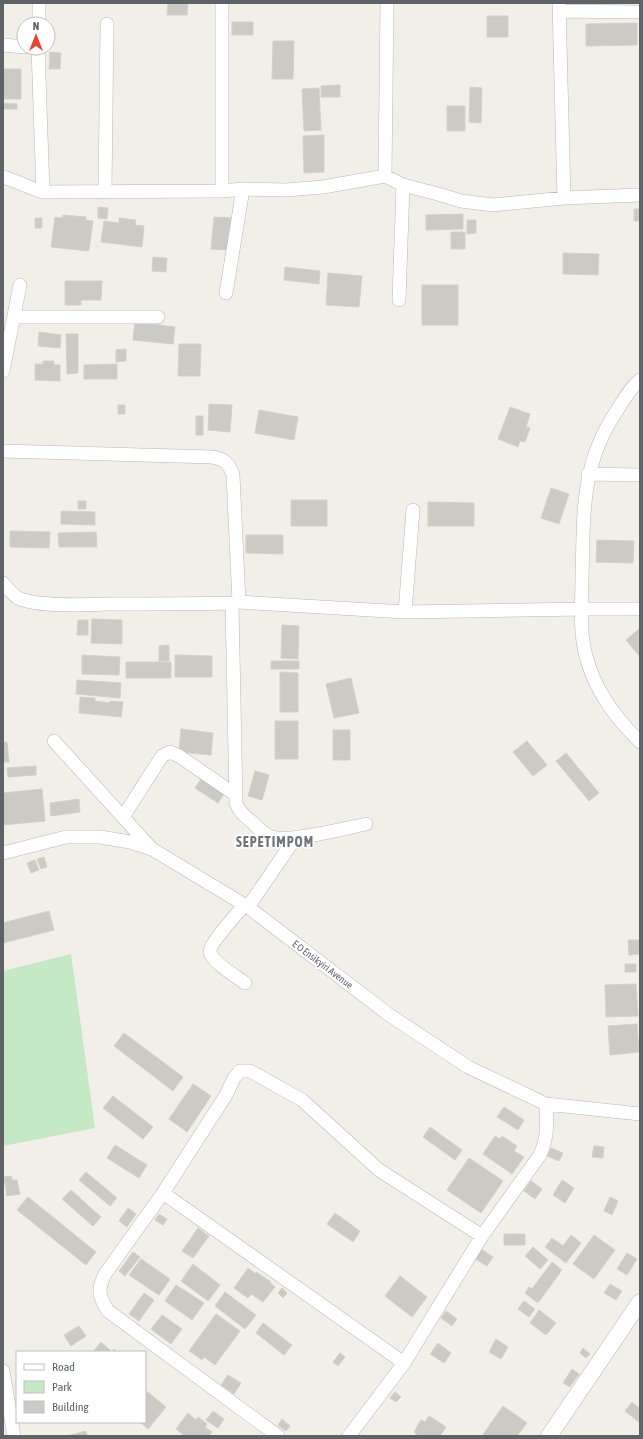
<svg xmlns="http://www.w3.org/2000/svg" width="643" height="1439" viewBox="0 0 643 1439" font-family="'Asap Condensed',sans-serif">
  <rect width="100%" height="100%" fill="#f1efe8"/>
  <path fill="#c5e8c5" d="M71 954 95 1128 3 1146V971Z"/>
  <path fill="#cccac5" stroke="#d6d1c6" d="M168 3H188L187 15H167Z
    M487 16H508V37H487Z
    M232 22H253V35H232Z
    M637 23V45L586 46V24Z
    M273 41H294L293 79H272Z
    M50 52 61 53 60 69H49Z
    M3 69H21V99H3Z
    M340 85V97H321V86Z
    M470 87 482 88 481 123 469 122Z
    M319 88 321 130 304 131 302 89Z
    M3 103 17 104V109H3Z
    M447 106H465V131H447Z
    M324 135V172L304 173 303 136Z
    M98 207 108 208 107 219 98 218Z
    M634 209H640V221H634Z
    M463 214V229L426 230V215Z
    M63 215 86 217V220L93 221 89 251 51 247 55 217 62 218Z
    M214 217 232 218 229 250 211 249Z
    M35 218H42V228H35Z
    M119 218 136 220 135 225 144 226 142 247 101 242 104 221 119 223Z
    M467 220H476V233L467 234Z
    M451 232H465V249H451Z
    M563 253 599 254 598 275 563 274Z
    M153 257 167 258 166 272 152 271Z
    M285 267 320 271 319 284 284 280Z
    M328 273 362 276 359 307 326 305Z
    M65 281H102L101 300H81V305H65Z
    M422 285H458V325H422Z
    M135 322 175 327 173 344 133 340Z
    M39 332 61 335 60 348 38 346Z
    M66 334H78V373L67 374Z
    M179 344H201L200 376H178Z
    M126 349V361L116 362V350Z
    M43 361H54V365H60V381L35 380V364H43Z
    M117 364V379H84V365Z
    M209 404 232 405 230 432 208 430Z
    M118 405H125V414H118Z
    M510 407 530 414 526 427 530 428 525 442 520 441 518 447 498 439Z
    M259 410 298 417 294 440 255 433Z
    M196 416H203V435H196Z
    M551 488 569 494 559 524 541 518Z
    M291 500H327V526H291Z
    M78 501H86V509H78Z
    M428 502 474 503V526H428Z
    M61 511 95 512V525L61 524Z
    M10 531 50 532 49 548 10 547Z
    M96 532 97 547H59L58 533Z
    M246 535H283V554L246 553Z
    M597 540 634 541 633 563 596 562Z
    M92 619 122 620V644L91 643Z
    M78 620H88V635H77Z
    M282 625 299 626 298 659 281 658Z
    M640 628V657L626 640Z
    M169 645V661H159V646Z
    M82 655 120 657 119 675 82 674Z
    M175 655 212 656V677H175Z
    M271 661H299V669H271Z
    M126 662H171V678H126Z
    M280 672 298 673V712H280Z
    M351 678 359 713 334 718 326 684Z
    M77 680 121 683 120 698 76 694Z
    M80 697 95 698V701L110 703V701L123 702 121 717 79 713Z
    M275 721H298V759H275Z
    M181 729 213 733 211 755 179 752Z
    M333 730H350V760H333Z
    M527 741 547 765 533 776 513 752Z
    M3 742H7L9 762H3Z
    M566 753 599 793 589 801 556 761Z
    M36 766V775L8 777 7 768Z
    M255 771 269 775 262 800 248 796Z
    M203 776 226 791 218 803 195 788Z
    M42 789 45 821 3 825V793Z
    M79 799 80 812 51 816 50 803Z
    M44 857 47 867 41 869 37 859Z
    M35 860 39 870 31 873 27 863Z
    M49 911 54 930 3 943V923Z
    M628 940H640V954L629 955Z
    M625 964H636V972H625Z
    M636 984 638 1016 606 1017 605 985Z
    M637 1024 639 1052 610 1055 608 1026Z
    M124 1033 183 1077 173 1091 114 1046Z
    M193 1084 211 1096 187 1132 169 1119Z
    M113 1096 153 1127 143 1139 103 1108Z
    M504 1107 524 1120 518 1130 497 1117Z
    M430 1127 462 1150 455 1160 423 1137Z
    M495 1136 500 1139 502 1136 517 1146 514 1151 524 1157 512 1174 483 1154Z
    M115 1145 147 1165 139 1178 107 1158Z
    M594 1146 604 1147 603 1158 592 1157Z
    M551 1148 563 1153 559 1161 547 1156Z
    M469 1158 503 1181 481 1213 447 1190Z
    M86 1172 117 1198 110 1206 79 1180Z
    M11 1176 12 1180H17L20 1194 7 1196 4 1177Z
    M562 1180 574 1188 565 1203 553 1195Z
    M531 1181 542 1189 535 1199 524 1191Z
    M71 1190 101 1217 93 1226 62 1199Z
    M28 1197 96 1252 86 1265 17 1210Z
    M610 1197 618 1201 612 1215 604 1211Z
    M128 1208 136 1214 127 1227 119 1221Z
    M335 1213 360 1231 353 1242 327 1224Z
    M159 1214 167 1219 163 1225 155 1220Z
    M198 1228 209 1236 193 1258 182 1251Z
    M504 1234H525V1245H504Z
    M571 1235 581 1243 566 1263 545 1247 552 1238 563 1246Z
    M594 1235 615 1250 594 1279 573 1264Z
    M533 1247 548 1260 540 1269 525 1256Z
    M480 1248 493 1257 487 1266 474 1258Z
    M133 1252 140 1257 125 1276 119 1271Z
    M627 1253 637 1259 627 1275 617 1269Z
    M141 1259 170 1279 159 1295 129 1275Z
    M552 1262 562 1270 538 1303 525 1293 529 1287 532 1289Z
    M193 1264 220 1285 208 1301 181 1281Z
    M248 1268 256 1274V1272L271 1282 270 1283 275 1287 263 1302 251 1294 248 1298 234 1288Z
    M400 1276 427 1297 412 1317 385 1296Z
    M610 1284 622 1291 616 1300 604 1293Z
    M176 1285 204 1303 192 1320 165 1301Z
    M282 1288 287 1293 283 1298 278 1293Z
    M225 1292 256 1315 245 1329 215 1306Z
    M144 1293 154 1300 139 1321 129 1314Z
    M524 1301 535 1309 529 1317 518 1309Z
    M539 1310 556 1323 546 1335 530 1323Z
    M446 1311 457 1319 452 1326 441 1318Z
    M216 1314 240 1331 215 1365 204 1357 202 1360 189 1351Z
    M162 1315 182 1329 171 1344 151 1329Z
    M263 1323 292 1345 284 1355 256 1333Z
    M79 1326 86 1336 71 1346 64 1335Z
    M496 1339 508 1347 501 1359 489 1352Z
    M101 1342 112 1352 114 1349 117 1352H93Z
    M438 1343 451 1353 444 1363 430 1354Z
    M583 1348 590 1354 586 1358 580 1353Z
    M340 1353 345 1357 338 1366 333 1362Z
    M572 1369 579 1374 570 1387 563 1383Z
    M228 1375 241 1383 234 1394 221 1385Z
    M145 1390 166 1407 148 1429 140 1422H145Z
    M395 1392 401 1397 396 1402 390 1398Z
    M632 1402 640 1409V1423L625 1411Z
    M503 1406 527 1423 517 1436H482Z
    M213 1411 224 1419 218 1428 206 1420Z
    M188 1413 196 1420 198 1417 207 1424 205 1427 212 1432 209 1436H185L176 1429Z
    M429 1416 446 1427 440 1436H417V1435L414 1432 421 1420 425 1422Z
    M282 1419 290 1426 286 1431 278 1425Z
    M86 1431 87 1436H67Z"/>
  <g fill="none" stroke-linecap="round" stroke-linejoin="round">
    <g stroke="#b5b8bc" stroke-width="14">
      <path id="minor" d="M559 3 564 198
        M559 11 640 12
        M39 24V3
        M3 45 24 47
        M38 48 43 192
        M385 176 387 3
        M3 177C17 181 29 188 43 192L222 191 243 189 286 190 323 187 385 176 403 185 438 194 461 201 493 205 564 198 640 195
        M222 191V3
        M105 192 107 24
        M226 293 243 189
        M399 300 403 185
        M15 317H158
        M3 371 20 285
        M640 380C630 388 624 399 618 409 580 464 584 514 582 577 582 603 579 631 586 656 595 691 615 717 640 742
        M3 451 212 457C224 459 229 463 233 475L239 602
        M588 474 640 475
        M3 583C7 588 12 594 18 598 38 607 84 605 106 604 148 604 190 604 232 603L239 602 405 612 582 609H640
        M232 603 236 803C239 812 245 816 252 822 258 828 263 834 271 837 289 843 346 828 366 824
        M405 612 413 510
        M54 741 151 848
        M123 817 162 756 170 752 179 756 236 795
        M3 853 66 837H100L130 842 152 849 248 907 388 1014 468 1067 546 1104 640 1114
        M244 905C238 913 209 944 210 952 212 962 237 977 245 983
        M248 907 296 837
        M163 1193 404 1363
        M3 1371 14 1436
        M278 1436 108 1311C99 1297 97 1290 105 1274L163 1193 226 1095 234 1078 240 1071H250L302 1100 379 1170 482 1236
        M349 1436 404 1363 482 1236 540 1155C548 1137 547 1124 546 1104"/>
    </g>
    <g stroke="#b5b8bc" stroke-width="17">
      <path id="tertiary" d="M549 1436 640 1302"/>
    </g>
    <use href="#minor" stroke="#fff" stroke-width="13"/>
    <use href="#tertiary" stroke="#fff" stroke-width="16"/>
  </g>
  <g text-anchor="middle" stroke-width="3.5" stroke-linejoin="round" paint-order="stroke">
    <g font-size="10" fill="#5f6368" stroke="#fff">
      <text transform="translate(323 964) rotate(37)" y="4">E O Ensikyiri Avenue</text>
    </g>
    <g font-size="14" font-weight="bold" letter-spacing="1" fill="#70757a" stroke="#fff">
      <text x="275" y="847">SEPETIMPOM</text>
    </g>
  </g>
  <rect width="643" height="1439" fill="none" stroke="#5f6368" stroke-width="8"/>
  <rect x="16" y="1351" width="130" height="72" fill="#ffffff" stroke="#bfc1c3"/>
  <rect x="24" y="1364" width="20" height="6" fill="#ffffff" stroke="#bfc1c3"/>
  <text x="52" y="1371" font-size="12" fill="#5f6368">Road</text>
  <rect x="24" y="1381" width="20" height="12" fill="#c5e8c5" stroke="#bfc1c3"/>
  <text x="52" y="1391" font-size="12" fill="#5f6368">Park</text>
  <rect x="24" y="1401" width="20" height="12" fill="#cccac5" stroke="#bfc1c3"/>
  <text x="52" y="1411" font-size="12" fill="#5f6368">Building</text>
  <g transform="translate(36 36)"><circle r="19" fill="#ffffff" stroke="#bfc1c3"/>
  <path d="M0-3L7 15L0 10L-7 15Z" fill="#ea4335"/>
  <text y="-6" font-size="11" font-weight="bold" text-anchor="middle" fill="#5f6368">N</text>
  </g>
</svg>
